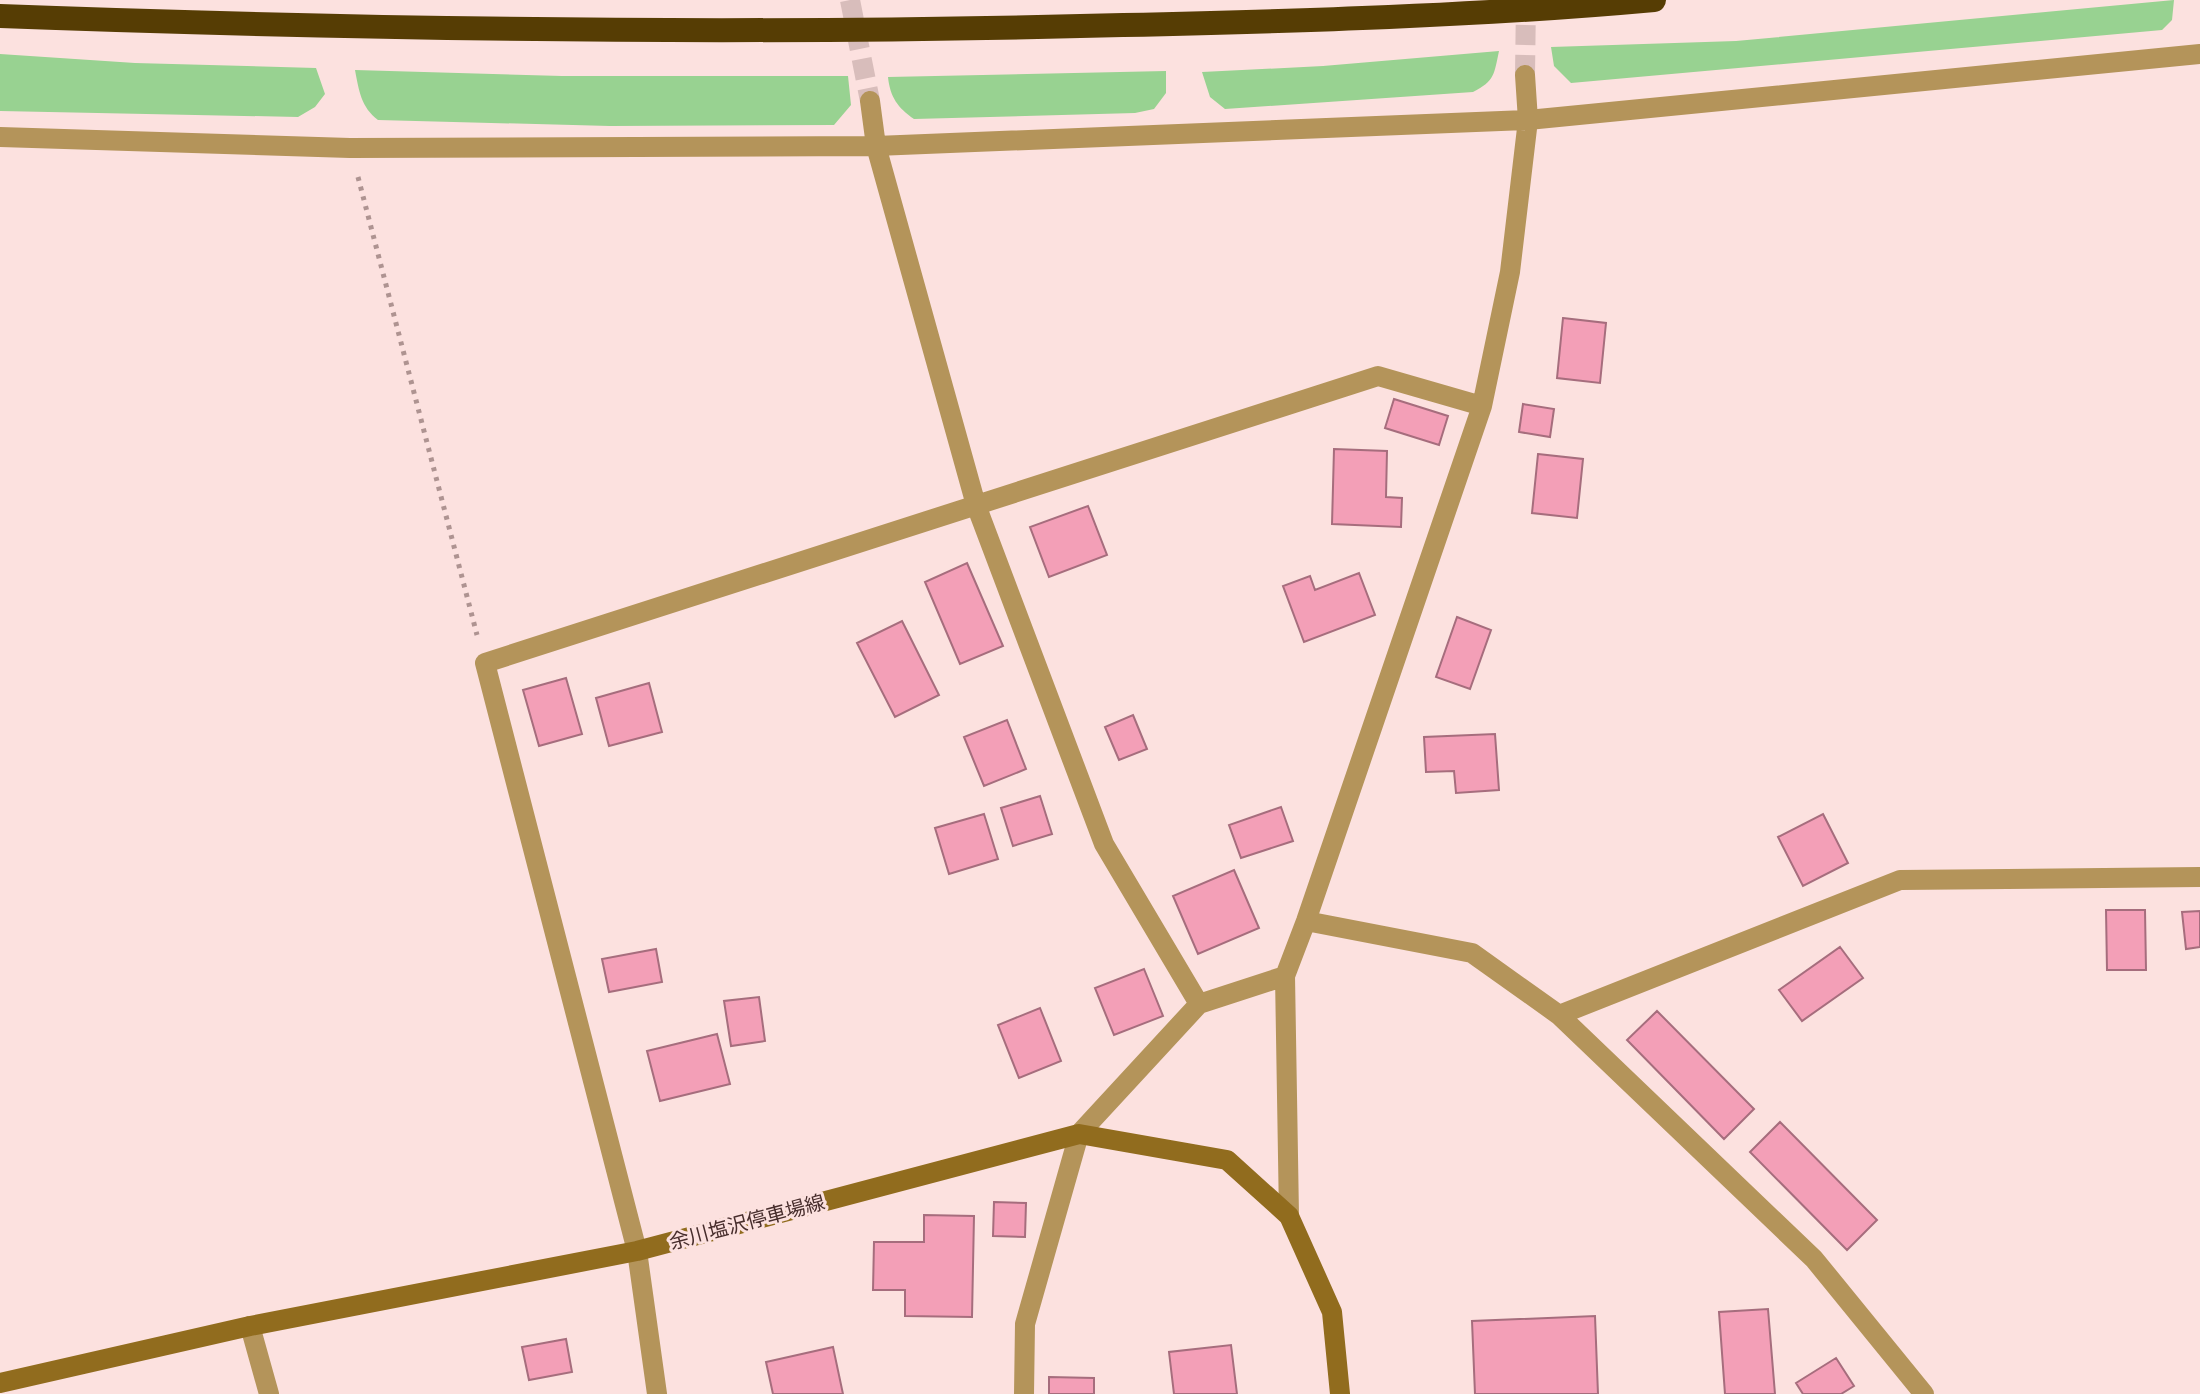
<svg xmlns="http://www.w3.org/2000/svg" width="2200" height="1394" viewBox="0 0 2200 1394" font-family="Commissioner,'Noto Sans JP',sans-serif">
  <rect width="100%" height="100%" fill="#fce1df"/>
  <path fill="#98d291" d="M2174 0 2172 20 2162 30 1571 83 1554 66 1551 47 1736 41Z
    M1499 51C1494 74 1495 81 1473 92L1225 109 1210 97 1202 72 1323 66Z
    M0 54 135 63 316 68 325 94 315 107 298 117 0 111Z
    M355 70 562 76H848L851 105 834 125 610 126 378 120C361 107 359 91 355 70Z
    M1166 71V93L1154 109 1135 113 914 119C898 108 890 97 888 77Z"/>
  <path fill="#f39fb7" stroke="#a66d7d" stroke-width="2" d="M1563 318 1606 323 1600 383 1557 378Z
    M1394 399 1448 416 1439 445 1385 428Z
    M1523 404 1554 409 1550 437 1519 432Z
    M1334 449 1387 451 1386 497 1402 498 1401 527 1332 524Z
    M1538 454 1583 459 1577 518 1532 513Z
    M1088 506 1107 555 1049 577 1030 527Z
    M967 563 1003 646 960 664 925 582Z
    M1359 573 1375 615 1304 642 1283 586 1310 576 1315 590Z
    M1457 617 1491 630 1470 689 1436 677Z
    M902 621 939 695 895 717 857 643Z
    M566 678 582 734 539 746 523 690Z
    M649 683 662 732 609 746 596 698Z
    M1133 715 1147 749 1119 760 1105 727Z
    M1007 720 1026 769 984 786 964 737Z
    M1495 734 1499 790 1456 793 1454 771 1426 772 1424 737Z
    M1040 796 1052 834 1013 846 1001 808Z
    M1281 807 1293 841 1241 858 1229 825Z
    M984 814 998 859 949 874 935 828Z
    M1823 814 1848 863 1803 886 1778 837Z
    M1234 870 1259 928 1198 954 1173 896Z
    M2106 910H2145L2146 970H2107Z
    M2200 911V947L2186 949 2182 912Z
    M1840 947 1863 978 1802 1021 1779 990Z
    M656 949 662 982 609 992 602 959Z
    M1144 969 1163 1016 1114 1035 1095 988Z
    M759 997 765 1041 731 1046 724 1001Z
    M1040 1008 1061 1061 1019 1078 998 1025Z
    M1657 1011 1754 1109 1724 1139 1627 1040Z
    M717 1034 730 1084 660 1101 647 1051Z
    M1780 1122 1877 1220 1847 1250 1750 1152Z
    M994 1202 1026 1203 1025 1237 993 1236Z
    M924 1215 974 1216 972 1317 905 1316V1290H873L874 1242H924Z
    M1768 1309 1775 1394H1725L1719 1312Z
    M1595 1316 1598 1394H1475L1472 1321Z
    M566 1339 572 1372 529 1380 522 1347Z
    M1231 1345 1237 1394H1174L1169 1352Z
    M833 1347 843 1394H773L766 1362Z
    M1836 1358 1854 1386 1841 1394H1803L1796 1383Z
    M1049 1377 1094 1378V1394H1049Z"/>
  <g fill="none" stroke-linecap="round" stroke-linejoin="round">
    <path stroke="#d8bdbb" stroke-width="20" stroke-dasharray="20 10" stroke-linecap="butt" d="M850 0 870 101
      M1525 75 1526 0"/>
    <path stroke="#ae9391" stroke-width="5" stroke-dasharray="4 6" stroke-linecap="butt" d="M358 177 477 635"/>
    <path stroke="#b4945a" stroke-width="20" d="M870 101 876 146 976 505 1104 844 1199 1004
      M0 137 350 148 876 146 1528 120 2200 54
      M1306 921 1472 953 1559 1015 1814 1259 1924 1394
      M1559 1015 1900 880 2200 877
      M1289 1216 1285 976 1306 921 1482 406 1510 272 1528 120 1525 75
      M250 1326 269 1394
      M657 1394 637 1251 485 663 1378 376 1482 406
      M1024 1394 1025 1324 1079 1134 1199 1004 1285 976"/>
    <path stroke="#916c1e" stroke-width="20" d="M0 1383 250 1326 637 1251 1079 1134 1227 1160 1289 1216 1332 1312 1340 1394"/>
    <path stroke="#563d04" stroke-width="24" d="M0 16C374 30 748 35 1123 25 1300 21 1478 16 1654 0"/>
  </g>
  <g text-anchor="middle" stroke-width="6" stroke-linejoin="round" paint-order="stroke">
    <g font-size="20" fill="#472d2c" stroke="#fce1df">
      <text transform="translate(747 1222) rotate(-15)" y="7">余川塩沢停車場線</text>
    </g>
  </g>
</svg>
